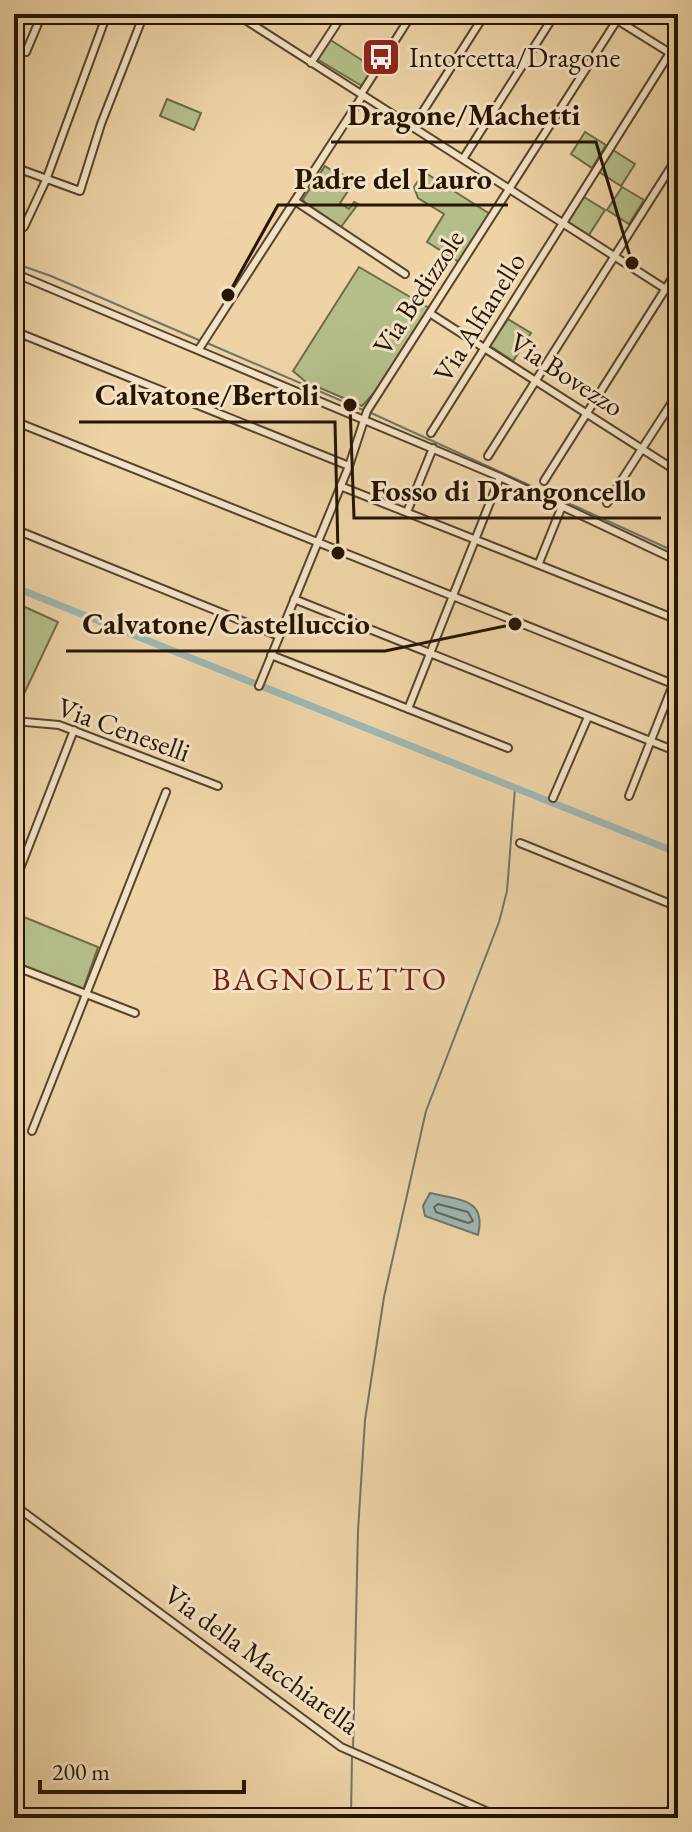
<svg xmlns="http://www.w3.org/2000/svg" width="692" height="1832" viewBox="0 0 692 1832" font-family="'EB Garamond',serif">
  <rect width="100%" height="100%" fill="#edd3a6"/>
  <filter id="stains"><feTurbulence type="fractalNoise" baseFrequency=".0025" numOctaves="4"/><feColorMatrix values="0 0 0 0 .2 0 0 0 0 .09 0 0 0 0 .02 0 0 0 .5 -.17"/></filter>
  <radialGradient id="worn" r=".72"><stop offset=".6" stop-color="#630" stop-opacity="0"/><stop offset="1" stop-color="#630" stop-opacity=".3"/></radialGradient>
  <path fill="#b4be8a" stroke="#6e6a46" stroke-width="2" d="M329 39 374 68 362 86 317 59Z
    M167 99 201 113 194 130 160 116Z
    M585 132 606 145 592 168 571 154Z
    M613 150 635 164 621 186 599 172Z
    M325 166 331 170 333 168 354 182 340 203 349 209 354 202 358 204 341 227 304 202 303 199Z
    M424 172 490 214 459 262 427 242 444 214 418 198 414 187Z
    M622 187 644 200 629 224 607 210Z
    M584 197 605 210 589 235 568 222Z
    M359 267 429 308 374 393 362 406 306 382 293 371Z
    M508 319 531 333 513 361 490 346Z
    M14 602 58 622 14 715Z
    M14 913 98 947 83 990 14 962Z"/>
  <path fill="#9db6b2" stroke="#6e766b" stroke-width="2" d="M430 1193C458 1200 487 1198 478 1235L425 1216 423 1206Z"/>
  <g fill="none" stroke-linecap="round" stroke-linejoin="round">
    <path stroke="#62665a" stroke-width="2" d="M438 1204 468 1212 473 1221 468 1223 436 1212 434 1207Z"/>
    <path stroke="#6e766b" stroke-width="2" d="M14 263 51 276 201 341
      M207 343 363 410
      M369 412 678 553
      M353 1749 358 1531 365 1420 384 1297 426 1111 499 922 507 891 515 788
      M351 1818 352 1756"/>
    <path stroke="#9db6b2" stroke-width="7" d="M14 587 678 853"/>
    <g stroke="#58442a" stroke-width="10">
      <path id="minor" d="M236 14 678 297
        M617 20 678 58
        M26 52 42 14
        M311 63 343 14
        M361 94 412 14
        M413 127 485 14
        M463 159 555 14
        M14 167 80 191 101 124 144 14
        M295 201 405 274
        M24 227 46 180 107 14
        M14 273 500 477 678 561
        M431 314 678 472
        M14 331 349 466
        M199 349 363 95
        M14 421 678 686
        M431 433 678 40
        M488 456 678 156
        M544 481 678 269
        M340 486 678 620
        M607 503 678 393
        M407 512 433 448
        M14 529 279 636
        M672 538 678 529
        M539 563 562 506
        M294 599 678 752
        M271 655 508 748
        M259 686 349 466 367 411 621 14
        M408 709 500 477
        M14 721 59 725 218 786
        M629 796 678 672
        M553 798 588 717
        M520 843 678 907
        M14 884 74 730
        M14 966 135 1013
        M32 1131 166 792
        M14 1505 341 1747 502 1818
        M666 1818 678 1796"/>
    </g>
    <use href="#minor" stroke="#f3e2c5" stroke-width="6"/>
  </g>
  <defs>
    <g id="bus-square" transform="scale(2)"><rect x="-9" y="-9" width="18" height="18" rx="4" fill="#8f2418" stroke="#f3e2c5"/><path d="M-5-6H5V4H4V6H2V4H-2V6H-4V4H-5ZM-3.5-4V0h7V-4ZM-3.5 1.2v1.5H-2V1.2ZM2 1.2v1.5H3.5V1.2Z" fill="#fff"/></g>
  </defs>
  <g fill-rule="evenodd">
    <use href="#bus-square" x="381" y="57"/>
  </g>
  <g text-anchor="middle" stroke-width="6" stroke-linejoin="round" paint-order="stroke">
    <g font-size="28" fill="#271501" stroke="#f3e2c5" text-anchor="start">
      <text x="409" y="67">Intorcetta/Dragone</text>
    </g>
    <g font-size="28" fill="#271501" stroke="#f3e2c5">
      <text transform="translate(418 292) rotate(-57)" y="10">Via Bedizzole</text>
      <text transform="translate(479 317) rotate(-58)" y="10">Via Alfianello</text>
      <text transform="translate(567 374) rotate(33)" y="10">Via Bovezzo</text>
      <text transform="translate(124 729) rotate(20)" y="10">Via Ceneselli</text>
      <text transform="translate(262 1659) rotate(36)" y="10">Via della Macchiarella</text>
    </g>
    <g font-size="32" letter-spacing="2" fill="#7a1f14" stroke="#f3e2c5">
      <text x="330" y="990">BAGNOLETTO</text>
    </g>
  </g>
  <path fill="none" stroke="#271501" stroke-width="3" d="M632 263L596 142H331M228 295L278 205H508M338 553L335 422H79M350 405L354 518H661M515 624L385 651H66"/>
  <g fill="#271501" stroke="#f3e2c5" stroke-width="3">
    <circle cx="632" cy="263" r="8"/>
    <circle cx="228" cy="295" r="8"/>
    <circle cx="338" cy="553" r="8"/>
    <circle cx="350" cy="405" r="8"/>
    <circle cx="515" cy="624" r="8"/>
  </g>
  <g font-size="30" text-anchor="middle" font-weight="bold" fill="#271501" stroke="#f3e2c5" stroke-width="6" stroke-linejoin="round" paint-order="stroke">
    <text x="464" y="125">Dragone/Machetti</text>
    <text x="393" y="189">Padre del Lauro</text>
    <text x="207" y="405">Calvatone/Bertoli</text>
    <text x="508" y="501">Fosso di Drangoncello</text>
    <text x="226" y="634">Calvatone/Castelluccio</text>
  </g>
  <rect width="692" height="1832" fill="none" stroke="#edd3a6" stroke-width="48"/>
  <rect x="16" y="16" width="660" height="1800" fill="none" stroke="#271501" stroke-width="4"/>
  <rect x="24" y="24" width="644" height="1784" fill="none" stroke="#271501" stroke-width="2"/>
  <path d="M40 1780v12h204v-12" fill="none" stroke="#271501" stroke-width="4"/>
  <text x="52" y="1780" font-size="24" fill="#271501" stroke="#f3e2c5" stroke-width="6" paint-order="stroke">200 m</text>
  <rect width="100%" height="100%" filter="url(#stains)"/>
  <rect width="100%" height="100%" fill="url(#worn)"/>
</svg>
